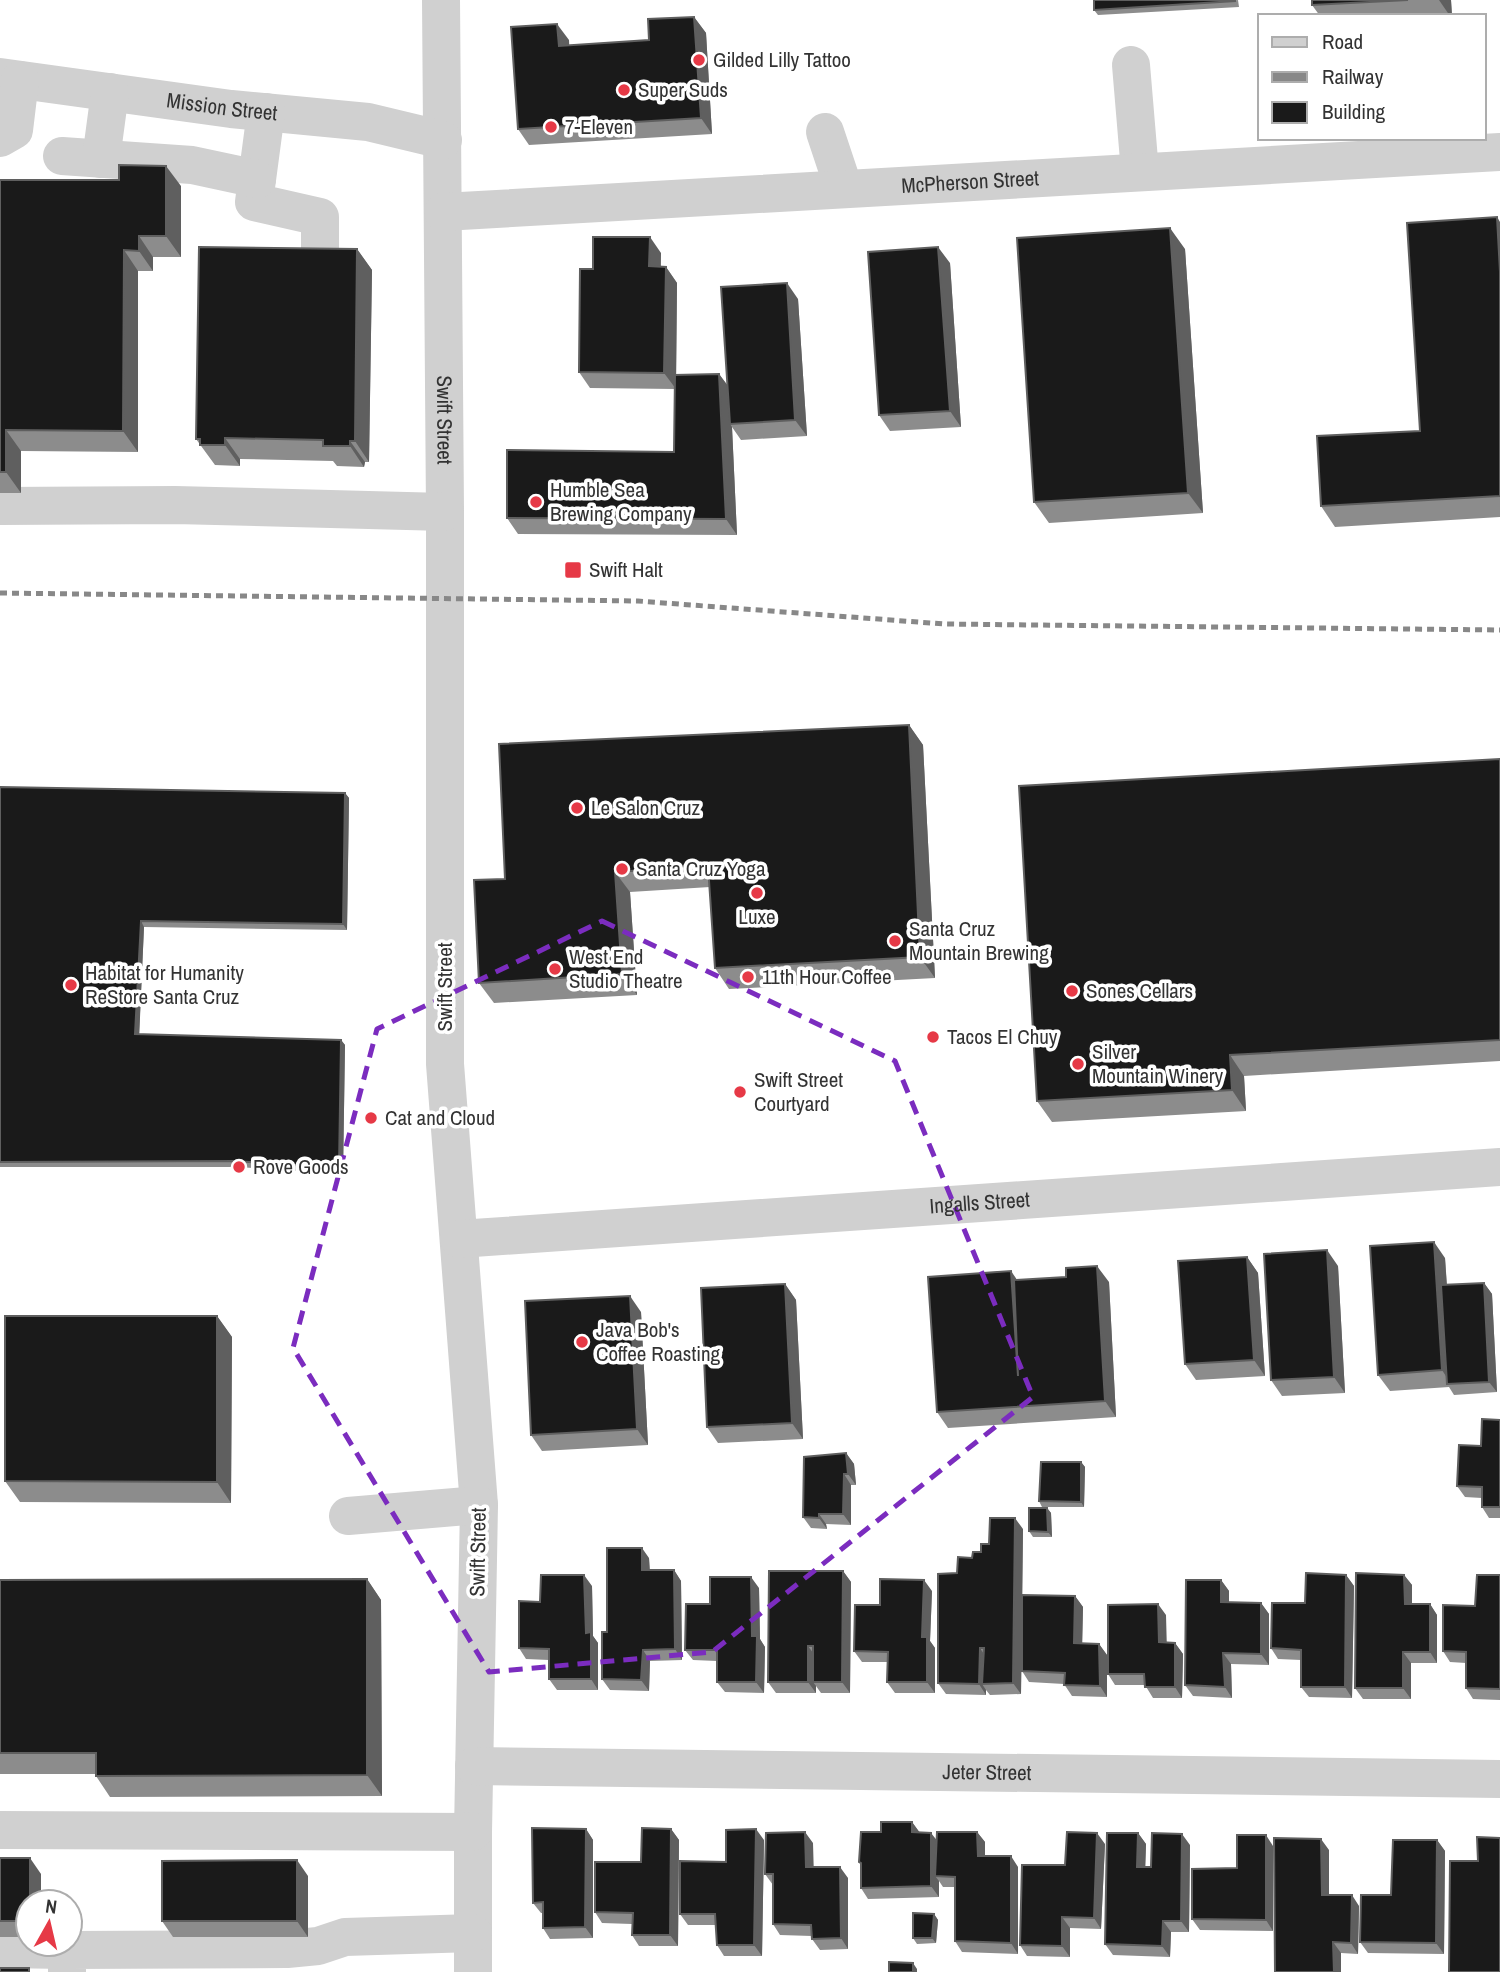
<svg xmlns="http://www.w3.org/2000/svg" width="1500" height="1972" viewBox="0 0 1500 1972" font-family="'Archivo Narrow',sans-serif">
  <rect width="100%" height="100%" fill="#fff"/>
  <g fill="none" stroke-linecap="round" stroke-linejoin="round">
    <g stroke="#d0d0d0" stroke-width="38">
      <path id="s1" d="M441 0 445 512V1064L479 1505 473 1832V1972"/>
      <path d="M1131 65 1140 172"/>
      <path id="s2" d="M0 77 231 109 368 122 443 140"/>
      <path d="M266 112 254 202 320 217V261"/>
      <path d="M825 132 844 189"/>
      <path d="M0 138 14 130 20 80"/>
      <path d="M62 156 192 165 257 179"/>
      <path d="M101 159 110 92"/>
      <path id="s3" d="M443 212 1500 152"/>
      <path d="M0 506 175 505 445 512"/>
      <path id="s4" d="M459 1239 1500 1167"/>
      <path d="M348 1516 479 1505"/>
      <path id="s5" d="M474 1766 1500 1779"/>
      <path d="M0 1830 473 1832"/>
      <path d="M0 1949 67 1950"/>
      <path d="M67 1972V1950L287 1949 318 1946 345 1937 473 1933"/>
    </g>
    <path stroke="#888" stroke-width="5" stroke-dasharray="7 5" stroke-linecap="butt" d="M0 593 638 601 944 624 1500 630"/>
  </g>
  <path fill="#8c8c8c" d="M1238 0 1239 7 1098 15 1094 10Z
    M1312 0H1451L1452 16H1320L1312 5Z
    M694 17 706 33 712 134 529 145 518 129 569 40V45L649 40Z
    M0 180 181 186V257H153V271H138V452L21 451V493H0Z
    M1500 222V517L1335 527 1321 506 1420 431Z
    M357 249 372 270 369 462H365L364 467 337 466 333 461 240 459V466L215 465 196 439Z
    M1185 249 1203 513 1049 523 1034 502Z
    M661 253V267H666L677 283 676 375 719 374 728 386 798 299 807 436 741 440 732 427 737 535 518 534 507 518 674 452 675 389 590 388 579 372 593 269Z
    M950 263 961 427 890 431 879 415Z
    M909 725 923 745 935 978 729 989 715 968 710 887 630 892 637 995 494 1003 479 983 505 879Z
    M1500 759V1061L1244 1076 1246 1111 1052 1122 1037 1101Z
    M0 787 345 793 349 798 347 930 144 927 139 1035 341 1040 345 1045 343 1174 239 1167H0Z
    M1247 1257 1258 1273 1265 1376 1196 1380 1185 1364Z
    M1445 1258 1447 1285 1484 1283 1492 1294 1497 1392 1454 1395 1449 1387 1390 1391 1378 1375Z
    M1338 1266 1345 1393 1282 1396 1271 1380Z
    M1066 1277 1109 1282 1116 1417 948 1428 937 1412 1017 1280Z
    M785 1284 796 1300 803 1439 718 1443 707 1427Z
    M641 1312 648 1445 542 1451 531 1435Z
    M217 1316 232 1337 231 1503 20 1502 5 1481Z
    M1500 1420V1518H1489L1482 1507V1498L1465 1497 1457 1486 1481 1446Z
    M846 1453 854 1464 856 1485H851V1525L826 1524 827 1529 811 1528 803 1517Z
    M1081 1462 1085 1467 1084 1507H1042L1039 1501Z
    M1047 1508 1051 1513 1052 1537H1033L1029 1531Z
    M1023 1529 1021 1694 990 1695 986 1690V1695L946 1694 938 1683 957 1573 972 1558 981 1552 989 1544Z
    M649 1558 650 1570H674L681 1581 682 1660 650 1661 649 1691 610 1690 602 1679 607 1632Z
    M843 1571 851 1582 850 1693H821L816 1686V1693H776L768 1682Z
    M1346 1575 1354 1586 1352 1698 1309 1697 1301 1687V1660L1278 1659 1271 1648 1305 1603Z
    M1404 1575 1412 1585V1604H1430L1437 1615V1663H1411V1699H1363L1355 1688Z
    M1500 1575V1700L1473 1699 1466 1688V1663L1450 1662 1443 1651 1475 1606Z
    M367 1579 381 1600 382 1796 110 1797 96 1776V1774H0V1580Z
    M1221 1580 1229 1591V1602L1261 1603 1269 1614V1665L1231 1664 1232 1698 1193 1696 1185 1685Z
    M592 1586 593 1636 598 1643V1690H557L549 1679V1660L526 1659 519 1648 540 1602Z
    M759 1588 760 1639 765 1647 764 1693 725 1692 717 1682V1661L693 1660 685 1650 710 1604Z
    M932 1591 930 1641 935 1648V1693H895L887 1682V1662H862L854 1651 880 1605Z
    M1075 1596 1083 1607 1082 1643 1099 1644 1107 1655V1697L1072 1696 1064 1684 1029 1682 1022 1671Z
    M1166 1615V1642L1175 1643 1183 1654 1182 1698H1153L1145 1685H1115L1108 1674Z
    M912 1822 920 1833 936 1840 977 1832 985 1842V1856L1018 1867V1954L962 1952 955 1941V1887H943L939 1881V1897L868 1899 861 1888V1865L859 1862 881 1832Z
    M586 1829 593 1840V1938L550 1939 543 1928V1913H541L533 1903Z
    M671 1829 679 1840 678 1946H639L632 1935V1924L602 1923 595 1912Z
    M1138 1833 1146 1844 1145 1867H1151L1190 1845 1189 1932H1171L1170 1957 1113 1955 1105 1944Z
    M764 1840 762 1956H724L717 1945 716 1925H688L680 1914 726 1862Z
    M1437 1840 1445 1851 1444 1954 1368 1953 1360 1942 1391 1895Z
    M813 1843V1867L848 1878V1949L820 1950 812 1939V1936L780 1935 773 1924V1885L765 1874Z
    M1105 1844 1101 1929 1070 1928V1957L1027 1956 1020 1945 1065 1865Z
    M1273 1846V1931L1200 1930 1192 1919 1237 1868Z
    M1329 1850V1895L1359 1906 1358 1954 1341 1953V1972H1275Z
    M0 1858 41 1874 28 1902V1937H0Z
    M308 1876V1937H173L162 1921Z
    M934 1914 938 1920 936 1943 917 1944 913 1938Z"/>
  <path fill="#5f5f5f" d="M1439 0H1451L1452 16H1450Z
    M694 17 706 33 712 134 701 118Z
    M557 24 569 40 570 62 559 46Z
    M166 166 181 186V257L166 236Z
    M1497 217 1500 222V272Z
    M1170 228 1185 249 1203 513 1188 493Z
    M139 236 153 257V271L139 251Z
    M650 237 661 253 660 282 649 266Z
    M938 247 950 263 961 427 950 411Z
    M357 249 372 270 369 462 355 441Z
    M124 250 138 271V452L123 431Z
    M666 267 677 283 676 389 664 373Z
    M787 283 798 299 807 436 795 420Z
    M719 374 731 390 730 424 732 427 737 535 726 519Z
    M6 430 21 451V493L6 472Z
    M225 438 240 459V466L225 445Z
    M350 441 365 462 364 467 350 446Z
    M909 725 923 745 935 978 920 957Z
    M345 793 349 798 347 930 343 924Z
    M615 872 630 892 637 995 622 974Z
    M141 921 144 927 139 1040 135 1034Z
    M341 1040 345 1045 343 1174 339 1168Z
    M1230 1055 1244 1076 1246 1111 1232 1090Z
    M1434 1242 1445 1258 1453 1383 1451 1384 1442 1370Z
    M1327 1250 1338 1266 1345 1393 1334 1377Z
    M1247 1257 1258 1273 1265 1376 1254 1360Z
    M1097 1266 1109 1282 1116 1417 1105 1401Z
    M1011 1271 1022 1287 1018 1376Z
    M1484 1283 1492 1294 1497 1392 1489 1382Z
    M785 1284 796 1300 803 1439 792 1423Z
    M630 1296 641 1312 648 1445 637 1429Z
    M217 1316 232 1337 231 1503 217 1482Z
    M846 1453 854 1464 856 1485 848 1474Z
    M1081 1462 1085 1467 1084 1507 1081 1502Z
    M844 1474 851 1485V1525L843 1514Z
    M1047 1508 1051 1513 1052 1537 1048 1532Z
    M819 1514 826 1524 827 1529 819 1518Z
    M1015 1518 1023 1529 1021 1694 1013 1683Z
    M642 1548 649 1558 650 1580 642 1570Z
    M674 1570 681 1581 682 1660 675 1649Z
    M843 1571 851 1582 850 1693 842 1682Z
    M584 1575 592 1586 593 1636 598 1643V1690L591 1679 586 1633Z
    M1346 1575 1354 1586 1352 1698 1345 1687Z
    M1404 1575 1412 1585V1615L1405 1604Z
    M751 1577 759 1588 760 1639 765 1647 764 1693 756 1682 752 1636Z
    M367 1579 381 1600 382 1796 367 1775Z
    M924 1580 932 1591 930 1641 935 1648V1693L927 1682 922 1637Z
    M1221 1580 1229 1591V1613L1221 1602Z
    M1075 1596 1083 1607 1082 1654 1074 1643Z
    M1261 1603 1269 1614V1665L1261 1654Z
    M1158 1604 1166 1615 1167 1652 1159 1642Z
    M1430 1604 1437 1615V1663L1430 1652Z
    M1175 1643 1183 1654 1182 1698 1175 1687Z
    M1099 1644 1107 1655V1697L1100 1686Z
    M808 1646 816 1657 813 1682 816 1686V1693L808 1682Z
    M980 1648 987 1659 982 1684 986 1690V1695L979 1684Z
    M643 1650 650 1661 649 1691 641 1680Z
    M1403 1652 1411 1663V1699L1403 1688Z
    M1223 1653 1231 1664 1232 1698 1225 1687Z
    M912 1822 920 1833 912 1832Z
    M586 1829 593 1840V1938L585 1927Z
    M671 1829 679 1840 678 1946 670 1935Z
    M756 1829 764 1840 762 1956 754 1945Z
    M805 1832 813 1843 814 1878 806 1867Z
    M977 1832 985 1842V1867L978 1856Z
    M931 1833 939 1843 935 1876 939 1881V1897L931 1886Z
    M1097 1833 1105 1844 1101 1929 1094 1918Z
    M1138 1833 1146 1844 1145 1878 1137 1867Z
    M1182 1834 1190 1845 1189 1932 1181 1921Z
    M1266 1835 1273 1846V1931L1266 1920Z
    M1321 1839 1329 1850V1906L1322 1895Z
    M1437 1840 1445 1851 1444 1954 1436 1943Z
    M1011 1856 1018 1867V1954L1011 1943Z
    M30 1858 41 1874V1902H30Z
    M297 1860 308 1876V1937L297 1921Z
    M840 1867 848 1878V1949L841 1938Z
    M1352 1895 1359 1906 1358 1954 1351 1943Z
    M934 1914 938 1920 936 1943 932 1938Z
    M1062 1917 1070 1928V1957L1062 1946Z
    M1163 1921 1171 1932 1170 1957 1162 1946Z
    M1333 1942 1341 1953V1972H1334Z
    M913 1963 917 1969V1972H913Z"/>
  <path fill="#1a1a1a" stroke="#5f5f5f" stroke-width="2" d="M1094 0H1235V1L1094 10Z
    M1312 0H1408L1312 5Z
    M694 17 701 118 518 129 511 27 557 24 559 46 649 40 648 19Z
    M119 165 166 166V236H139V251L124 250 123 431 6 430V472H0V180H119Z
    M1497 217 1500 272V496L1321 506 1317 436 1420 431 1407 223Z
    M1170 228 1188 493 1034 502 1017 238Z
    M593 237H650L649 266 666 267 664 373 579 372 580 269H593Z
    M199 247 357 249 355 441H350V446H323V440L225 438V445H200V439H196Z
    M938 247 950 411 879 415 868 252Z
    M787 283 795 420 730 424 721 287Z
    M719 374 726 519 507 518V450L674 452 675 375Z
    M909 725 920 957 715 968 708 866 615 872 622 974 479 983 474 880 505 879 499 744Z
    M1500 759V1040L1230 1055 1232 1090 1037 1101 1019 786Z
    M0 787 345 793 343 924 141 921 135 1034 341 1040 339 1168 235 1161 0 1162Z
    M1434 1242 1442 1370 1378 1375 1370 1246Z
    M1327 1250 1334 1377 1271 1380 1264 1254Z
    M1247 1257 1254 1360 1185 1364 1178 1261Z
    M1097 1266 1105 1401 937 1412 928 1277 1011 1271 1018 1376 1014 1280 1066 1277V1268Z
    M1484 1283 1489 1382 1447 1384 1441 1285Z
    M785 1284 792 1423 707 1427 701 1288Z
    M630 1296 637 1429 531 1435 525 1301Z
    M5 1316H217V1482L5 1481Z
    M1482 1419 1500 1420V1507H1482V1487L1457 1486 1459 1445 1481 1446Z
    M846 1453 848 1474H844L843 1514H819V1518L803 1517 804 1457Z
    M1041 1462H1081V1502L1039 1501Z
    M1029 1508H1047L1048 1532 1029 1531Z
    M990 1518H1015L1013 1683 982 1684 984 1648H980L979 1684 938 1683V1574L957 1573 958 1557 972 1558 973 1552H981V1544H989Z
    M607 1548H642V1570H674L675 1649 643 1650 641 1680 602 1679V1632H607Z
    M769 1571H843L842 1682H813V1646H808V1682H768Z
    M1306 1573 1346 1575 1345 1687H1301V1650L1271 1648 1272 1603H1305Z
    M1356 1573 1404 1575 1405 1604H1430V1652H1403V1688H1355Z
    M541 1575H584L586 1633 591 1632V1679H549V1649L519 1648V1601L540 1602Z
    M1477 1575H1500V1689L1466 1688V1652L1443 1651V1605L1475 1606Z
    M710 1577H751L752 1636H757L756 1682H717V1650H685L686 1604H710Z
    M367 1579V1775L96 1776V1753H0V1580Z
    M880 1579 924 1580 922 1637H927V1682H887L888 1652 854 1651 855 1605H880Z
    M1186 1580H1221V1602L1261 1603V1654L1223 1653 1225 1687 1185 1685Z
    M1022 1595 1075 1596 1074 1643 1099 1644 1100 1686 1064 1685 1065 1673 1022 1671Z
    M1158 1604 1159 1642 1175 1643V1687H1145L1144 1674H1108V1605Z
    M881 1822H912V1832L931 1833V1886L861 1888V1863L859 1862 861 1832H881Z
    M532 1828 586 1829 585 1927 543 1928V1902L533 1903Z
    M642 1828 671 1829 670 1935H632L633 1913 595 1912V1862H641Z
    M756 1829 754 1945H717L715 1914H680V1861L726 1862V1830Z
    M805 1832 806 1867H840L841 1938 812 1939 811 1925 773 1924V1874H765L766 1833Z
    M937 1832H977L978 1856H1011V1943L955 1941V1877L935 1876Z
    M1067 1832 1097 1833 1094 1918 1062 1917V1946L1020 1945 1022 1865H1065Z
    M1107 1833H1138L1137 1867H1151L1152 1833 1182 1834 1181 1921H1163L1162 1946 1105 1944Z
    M1237 1835H1266V1920L1192 1919V1869L1237 1868Z
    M1477 1837 1500 1838V1972H1449L1450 1861H1478Z
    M1274 1838 1321 1839 1322 1895H1352L1351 1943 1333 1942 1334 1972H1275Z
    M1393 1840H1437L1436 1943 1360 1942 1361 1895H1391Z
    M0 1858H30V1902H28V1921H0Z
    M297 1860V1921H162V1861Z
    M913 1913 934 1914 932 1938H913Z
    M889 1962 913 1963V1972H889Z
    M0 1968H29V1972H0Z"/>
  <path fill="none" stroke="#7b2cbf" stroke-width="5" stroke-dasharray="14 9" stroke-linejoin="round" d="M602 921 895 1061 1033 1397 712 1652 489 1672 293 1348 377 1029Z"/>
  <g fill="#e63946" stroke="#fff" stroke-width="2.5">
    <circle cx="699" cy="60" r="7"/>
    <circle cx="624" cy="90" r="7"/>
    <circle cx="551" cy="127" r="7"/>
    <circle cx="536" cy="502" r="7"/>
    <rect x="564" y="561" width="18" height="18" rx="3.5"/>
    <circle cx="577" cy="808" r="7"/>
    <circle cx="622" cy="869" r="7"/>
    <circle cx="757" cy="893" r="7"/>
    <circle cx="895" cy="941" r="7"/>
    <circle cx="555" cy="969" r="7"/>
    <circle cx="748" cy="977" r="7"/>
    <circle cx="71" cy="985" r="7"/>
    <circle cx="1072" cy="991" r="7"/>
    <circle cx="933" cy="1037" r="7"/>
    <circle cx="1078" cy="1064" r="7"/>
    <circle cx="740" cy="1092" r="7"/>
    <circle cx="371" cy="1118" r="7"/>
    <circle cx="239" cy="1167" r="7"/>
    <circle cx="582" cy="1342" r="7"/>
  </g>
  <g text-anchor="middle" stroke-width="7" stroke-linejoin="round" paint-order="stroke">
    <g font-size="21" fill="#333" stroke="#fff" text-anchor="start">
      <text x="713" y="67">Gilded Lilly Tattoo</text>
      <text x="638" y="97">Super Suds</text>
      <text x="565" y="134">7-Eleven</text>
      <text x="550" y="497">Humble Sea<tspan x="550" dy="24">Brewing Company</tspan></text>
      <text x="589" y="577">Swift Halt</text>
      <text x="591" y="815">Le Salon Cruz</text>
      <text x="636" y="876">Santa Cruz Yoga</text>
      <text x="757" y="924" text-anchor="middle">Luxe</text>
      <text x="909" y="936">Santa Cruz<tspan x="909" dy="24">Mountain Brewing</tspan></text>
      <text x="569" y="964">West End<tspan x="569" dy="24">Studio Theatre</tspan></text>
      <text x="85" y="980">Habitat for Humanity<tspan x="85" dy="24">ReStore Santa Cruz</tspan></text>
      <text x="762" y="984">11th Hour Coffee</text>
      <text x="1086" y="998">Sones Cellars</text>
      <text x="947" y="1044">Tacos El Chuy</text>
      <text x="1092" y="1059">Silver<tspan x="1092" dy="24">Mountain Winery</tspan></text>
      <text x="754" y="1087">Swift Street<tspan x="754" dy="24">Courtyard</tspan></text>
      <text x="385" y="1125">Cat and Cloud</text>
      <text x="253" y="1174">Rove Goods</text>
      <text x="596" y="1337">Java Bob's<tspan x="596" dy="24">Coffee Roasting</tspan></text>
    </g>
    <g font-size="21" fill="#333" stroke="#fff">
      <text dy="7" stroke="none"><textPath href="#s2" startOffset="224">Mission Street</textPath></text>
      <text dy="7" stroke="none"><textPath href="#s3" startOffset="528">McPherson Street</textPath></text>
      <text dy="7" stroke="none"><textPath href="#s1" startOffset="420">Swift Street</textPath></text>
      <text transform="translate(445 987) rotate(-90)" y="7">Swift Street</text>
      <text dy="7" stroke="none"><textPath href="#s4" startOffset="522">Ingalls Street</textPath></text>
      <text transform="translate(478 1552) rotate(-89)" y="7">Swift Street</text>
      <text dy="7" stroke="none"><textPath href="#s5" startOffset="513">Jeter Street</textPath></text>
    </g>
  </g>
  <rect x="1258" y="14" width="228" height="126" fill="#ffffff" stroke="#adadad" stroke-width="2"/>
  <rect x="1272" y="37" width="35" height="10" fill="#d0d0d0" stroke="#adadad" stroke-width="2"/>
  <text x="1322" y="49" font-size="21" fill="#333333">Road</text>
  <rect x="1272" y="72" width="35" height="10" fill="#888888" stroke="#adadad" stroke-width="2"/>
  <text x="1322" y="84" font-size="21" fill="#333333">Railway</text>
  <rect x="1272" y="102" width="35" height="21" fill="#1a1a1a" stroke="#adadad" stroke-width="2"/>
  <text x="1322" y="119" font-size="21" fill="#333333">Building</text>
  <g transform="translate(49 1923) rotate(8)"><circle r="33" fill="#ffffff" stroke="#adadad" stroke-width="2"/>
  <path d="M0-5L12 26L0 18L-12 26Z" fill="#e63946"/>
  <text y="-10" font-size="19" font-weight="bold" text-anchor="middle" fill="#333333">N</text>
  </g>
</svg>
